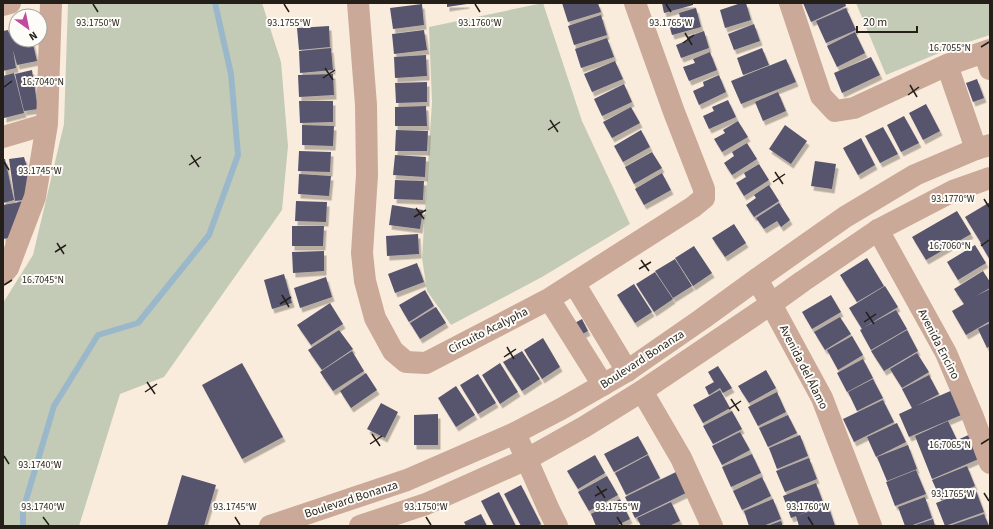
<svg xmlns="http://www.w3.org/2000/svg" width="993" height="529" viewBox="0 0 993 529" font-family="'Source Sans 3',sans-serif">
  <defs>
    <filter id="shadow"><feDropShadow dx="2.5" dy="4.5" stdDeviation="0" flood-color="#0004"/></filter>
  </defs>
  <rect width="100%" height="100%" fill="#faecdc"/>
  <path fill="#c3cbb6" d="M68 3H262L281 62 288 146 282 210 164 377 120 394 79 526H3V303L33 255 64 124Z
    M543 3 582 121 630 224 542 277 451 325 427 291 422 258 432 102 429 27Z
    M856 3H990V35L956 46 886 75Z"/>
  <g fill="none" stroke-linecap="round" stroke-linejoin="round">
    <path stroke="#9bb8ca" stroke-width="6" d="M23 526V510L54 406 98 335 138 323 209 235 238 155 231 74 215 3"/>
  </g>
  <path fill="#56546d" filter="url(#shadow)" d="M447 3H467V4L447 7Z
    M562 3H598L601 12 568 22Z
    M662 3H693V5L664 13Z
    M741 3H746L751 20 725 28 720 10Z
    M803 3H845L846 6 811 22Z
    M422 4 424 25 393 29 390 8Z
    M696 8 701 27 672 35 668 21 680 17 679 13Z
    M846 8 856 30 826 43 816 21Z
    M601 15 607 35 574 45 568 26Z
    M754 24 760 41 734 50 728 34Z
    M329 26 330 47 299 50 297 28Z
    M8 30 9 33 16 31V40H32L37 61 17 65 13 50 16 68 3 71V31Z
    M424 30 427 50 394 54 392 34Z
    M704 31 709 48 681 58 676 45 688 40 687 37Z
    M855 32 865 53 837 67 827 46Z
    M607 38 614 57 581 68 575 49Z
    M331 48 333 70 300 73 299 51Z
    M762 48 769 65 743 75 737 58Z
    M710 52 717 70 689 81 683 67 695 63 693 59Z
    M426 55 427 76 395 78 394 57Z
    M871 57 880 75 842 93 834 73Z
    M786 59 796 82 741 104 731 81Z
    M615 61 623 79 592 92 584 74Z
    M32 70 38 109 24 111 15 74Z
    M14 73 24 113 4 118 3 76Z
    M333 74 334 95 299 97 298 75Z
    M719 75 726 92 699 105 693 91 704 86 703 82Z
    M977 79 984 98 973 102 966 83Z
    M427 82V102L396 103 395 83Z
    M624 84 632 102 602 116 594 99Z
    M778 92 786 111 763 121 755 102Z
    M728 100 736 117 709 129 703 116 714 111 712 107Z
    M299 101H333V122L300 123Z
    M926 104 940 131 923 140 909 113Z
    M426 106 427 126H395V107Z
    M631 107 640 123 612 138 603 122Z
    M904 116 919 143 901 152 887 125Z
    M738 121 748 137 722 152 714 139 725 133 723 130Z
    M302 125 334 126 333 146 302 145Z
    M785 125 807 141 791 164 769 149Z
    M883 127 898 154 880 163 865 136Z
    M396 130 428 131 427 151H395Z
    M641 130 650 147 623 162 614 146Z
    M861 138 875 165 858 175 843 148Z
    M747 143 757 159 732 175 724 163 734 156 732 152Z
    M299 151 331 152 330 172 298 171Z
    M652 152 662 168 634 184 625 167Z
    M395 155 426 157 425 177 393 175Z
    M24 157 32 183 30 199 15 201 9 159Z
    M3 159H5L14 200 3 203Z
    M815 161 836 164 832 189 811 186Z
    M759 164 769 180 744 196 736 183 746 177 744 173Z
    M662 173 671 190 644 205 635 189Z
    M299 174 331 176 329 196 298 194Z
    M395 180 424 181 423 200 394 199Z
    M769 185 779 201 754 217 746 205 756 198 754 195Z
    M27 200 14 237 3 239V205L15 203V204V203Z
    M296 201 327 202 326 222 295 221Z
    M990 202V260L980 243H981L965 217Z
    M779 203 790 220 781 227 777 221 764 229 756 218Z
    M392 205 423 210 420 229 389 225Z
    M957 211 971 234 926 260 912 237Z
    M734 224 746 243 725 257 712 238Z
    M292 226H324L323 246H292Z
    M418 234 419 254 387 256 386 236Z
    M975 245 986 263 958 280 947 262Z
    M694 246 712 273 693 286 675 258Z
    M324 251V271L293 273 292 252Z
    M867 258 884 286 857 302 840 275Z
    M675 259 692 286 673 298 655 271Z
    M417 263 424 282 395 293 388 274Z
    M983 271 990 282V288L976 296 990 289V321L966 335 952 311 964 304 954 289Z
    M655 272 673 299 654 312 636 284Z
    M284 274 292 303 272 309 264 280Z
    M326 277 332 297 300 308 294 288Z
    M634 284 652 312 635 323 617 295Z
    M885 286 898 307 863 328 896 310 907 329 871 350 860 330 862 329 849 308Z
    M425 290 434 306 409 322 399 305Z
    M831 295 841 312 812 329 802 312Z
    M330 303 343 324 311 345 297 325Z
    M436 307 446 323 420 339 410 323Z
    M840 317 851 334 825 350 814 332Z
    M582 319 588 331 579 336 573 324Z
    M990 323V346L987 348 978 329Z
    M339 330 353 349 322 370 308 350Z
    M907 330 918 351 884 371 871 351Z
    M852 336 863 355 838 370 827 350Z
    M543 338 560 367 542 379 524 350Z
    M352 351 364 371 333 391 320 372Z
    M522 351 540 379 522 391 503 362Z
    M917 353 929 372 902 388 890 369Z
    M863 359 873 378 847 392 837 373Z
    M242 363 283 437 242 459 202 385Z
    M500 363 518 392 500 404 482 375Z
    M718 366 732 388 723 393 720 388 709 395 705 387 714 382 708 372Z
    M766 370 776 388 749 403 738 386Z
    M366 373 377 390 351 408 340 391Z
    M478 374 496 403 478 414 460 385Z
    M929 375 939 394 916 406 955 389 966 413 909 437 899 414 912 408 902 389Z
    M873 379 883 398 857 411 848 392Z
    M456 386 475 415 456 427 438 398Z
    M720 390 730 408 703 423 693 405Z
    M777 392 786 412 758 426 748 407Z
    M883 400 894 422 854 442 843 419Z
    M381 403 398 412 385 438 367 429Z
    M732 411 742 429 713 444 703 426Z
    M438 414V445H414V415Z
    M788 415 797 433 768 447 759 428Z
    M948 421 957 440 971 434 981 458 932 479 915 436Z
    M897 423 906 442 876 457 867 437Z
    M740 432 750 450 722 465 712 446Z
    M800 435 808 456 777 469 769 448Z
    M638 436 648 454 614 472 604 454Z
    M908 445 917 469 887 481 877 457Z
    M752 454 761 473 731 487 722 467Z
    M595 455 605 473 578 489 567 471Z
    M648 455 660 478 626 495 615 473Z
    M809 458 817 479 785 492 776 471Z
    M967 466 975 486 941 500 932 480Z
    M916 470 926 494 895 506 886 482Z
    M676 472 686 493 635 518 625 497Z
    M182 475 216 485 204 526H167Z
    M607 476 618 495 589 511 578 492Z
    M762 477 771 496 742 510 733 491Z
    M816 483 824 505 791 518 783 496Z
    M521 485 541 524 537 526H521L504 494Z
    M975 488 984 512 945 526 936 503Z
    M499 492 516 526H494L481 501Z
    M925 497 932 518 910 526H905L898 507Z
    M620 499 630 519 616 526H596L591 514Z
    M773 499 781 519 763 526H749L744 511Z
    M671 502 680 521 669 526H641L637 518Z
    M828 505 835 526H799L796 516Z
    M481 514 487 526H466L464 522Z
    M984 514 989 526H949Z
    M933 519 935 526H913Z
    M781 521 783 526H767Z"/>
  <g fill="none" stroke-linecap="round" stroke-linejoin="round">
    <path stroke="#caa998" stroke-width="22" d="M358 3 366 105 367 175 362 253 365 281 375 318 393 351 406 362 426 363 549 299 693 207 704 198V189L674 112 635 3
      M790 3 821 96 835 111 854 108 947 65 990 50
      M3 5 10 3
      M984 52 990 69
      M947 65 976 149
      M3 137 47 124
      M878 230 946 353 973 417 990 463
      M3 274 8 268 35 197 47 124 51 3
      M757 279 771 304 822 398 871 526
      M574 283 627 371
      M549 299 603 385
      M642 391 681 458 712 526
      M515 433 549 510 557 526"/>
    <path stroke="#caa998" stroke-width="22" d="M270 526 407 480 515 433 561 409 627 371 702 319 757 279 845 217 915 175 976 149 990 145
      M360 526 426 504 527 459 584 427 642 391 771 304 803 281 878 230 953 191 990 178"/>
  </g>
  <path fill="none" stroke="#241f19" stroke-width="1.5" d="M93 4 98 12M284 4 289 12M475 4 480 12M666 4 671 12M685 33 692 45M683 43 694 35M981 47 989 42M325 68 333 80M323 78 335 70M910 85 917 97M4 87 12 81M908 95 919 87M550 120 558 132M548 130 560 122M191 155 199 167M4 162 9 170M189 165 201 157M775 172 783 184M773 182 785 174M984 199 989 207M416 208 424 219M414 217 426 210M57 243 64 254M981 246 989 240M55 252 66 245M641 260 649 271M639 269 651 262M4 285 12 280M282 295 289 307M280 304 291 297M866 312 874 324M864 322 876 314M507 347 514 359M504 357 516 349M147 382 155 394M145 392 157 384M731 399 739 411M729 409 741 401M372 434 380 446M370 444 382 436M981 444 989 439M4 456 9 464M597 486 605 498M984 493 989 501M595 496 607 489M43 517 49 525M235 517 240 525M426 517 431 525M617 517 622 525M808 517 813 525"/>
  <g text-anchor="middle" stroke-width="4" stroke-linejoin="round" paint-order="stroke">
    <g font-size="12" fill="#241f19" stroke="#fefcf8">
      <text transform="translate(488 330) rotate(-27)" y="4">Circuito Acalypha</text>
      <text transform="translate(939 344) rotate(63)" y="4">Avenida Encino</text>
      <text transform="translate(642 359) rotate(-33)" y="4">Boulevard Bonanza</text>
      <text transform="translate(804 367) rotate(63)" y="4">Avenida del Álamo</text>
      <text transform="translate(351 499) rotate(-18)" y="4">Boulevard Bonanza</text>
    </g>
  </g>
  <g font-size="10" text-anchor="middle" fill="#241f19" stroke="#fefcf8" stroke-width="4" stroke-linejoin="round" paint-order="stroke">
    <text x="98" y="26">93.1750°W</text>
    <text x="289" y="26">93.1755°W</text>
    <text x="480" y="26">93.1760°W</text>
    <text x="671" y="26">93.1765°W</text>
    <text x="950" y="51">16.7055°N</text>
    <text x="43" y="85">16.7040°N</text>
    <text x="40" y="174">93.1745°W</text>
    <text x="953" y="202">93.1770°W</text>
    <text x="950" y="249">16.7060°N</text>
    <text x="43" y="283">16.7045°N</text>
    <text x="950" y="448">16.7065°N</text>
    <text x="40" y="468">93.1740°W</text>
    <text x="953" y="497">93.1765°W</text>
    <text x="43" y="510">93.1740°W</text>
    <text x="235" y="510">93.1745°W</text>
    <text x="426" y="510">93.1750°W</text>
    <text x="617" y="510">93.1755°W</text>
    <text x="808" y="510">93.1760°W</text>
  </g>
  <rect width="993" height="529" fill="none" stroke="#241f19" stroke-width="8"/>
  <g transform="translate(28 28) rotate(147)"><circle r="19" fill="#fefcf8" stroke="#a7a49f"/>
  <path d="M0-3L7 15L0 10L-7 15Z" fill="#c1499e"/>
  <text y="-6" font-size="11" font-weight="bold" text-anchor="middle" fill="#241f19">N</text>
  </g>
  <path d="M857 26v6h60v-6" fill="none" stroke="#241f19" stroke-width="2"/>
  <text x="863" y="26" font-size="12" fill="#241f19" stroke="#fefcf8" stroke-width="3" paint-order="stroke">20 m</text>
</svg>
